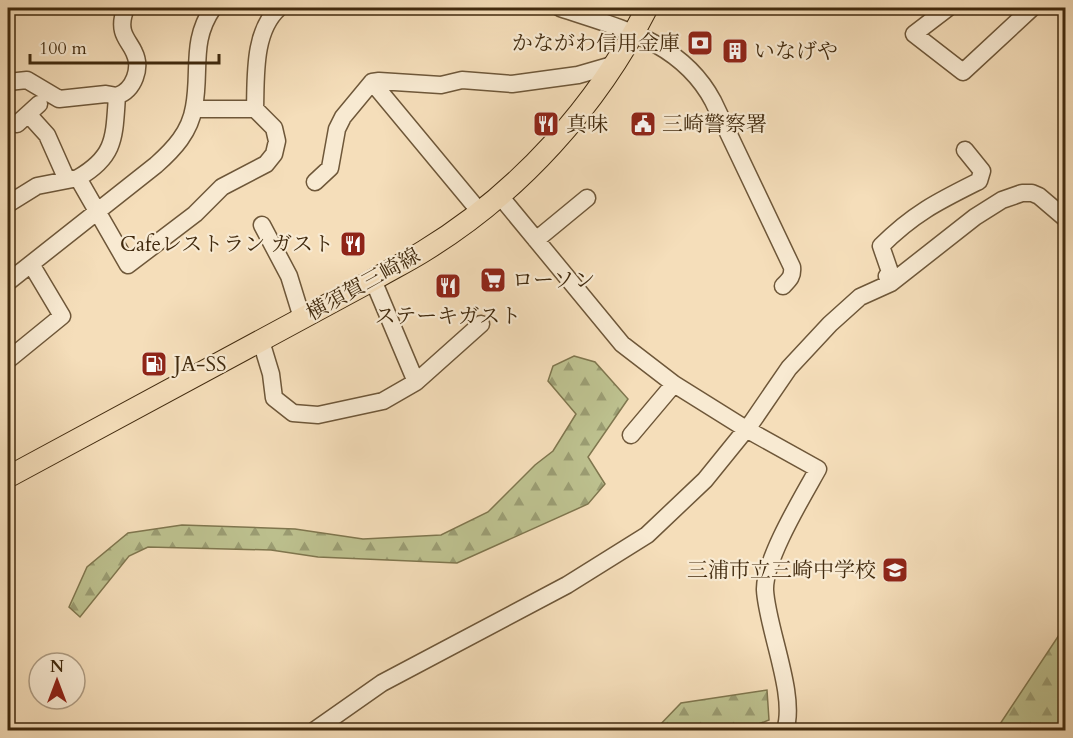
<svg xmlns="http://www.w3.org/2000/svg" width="1073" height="738" viewBox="0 0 1073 738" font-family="Cardo,'Noto Serif JP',serif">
  <defs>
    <pattern id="forest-firs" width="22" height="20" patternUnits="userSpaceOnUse" patternTransform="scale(1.5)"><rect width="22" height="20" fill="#bdc18f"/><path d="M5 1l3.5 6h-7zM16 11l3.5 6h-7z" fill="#9b9d73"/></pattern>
  </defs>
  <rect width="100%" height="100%" fill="#f5deba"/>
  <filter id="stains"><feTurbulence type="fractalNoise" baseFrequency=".00333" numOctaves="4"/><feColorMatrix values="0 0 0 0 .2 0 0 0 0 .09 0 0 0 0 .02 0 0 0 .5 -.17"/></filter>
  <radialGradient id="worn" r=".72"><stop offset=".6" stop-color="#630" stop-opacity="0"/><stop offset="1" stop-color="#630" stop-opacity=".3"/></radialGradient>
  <path fill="url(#forest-firs)" stroke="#7f764e" stroke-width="1.5" d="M574 356 595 362 628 399 588 457 605 484 588 504 457 563 318 557 271 550 148 547 129 556 80 617 69 607 87 567 128 533 182 525 295 529 363 539 441 535 488 512 535 465 553 451 576 414 548 381 553 366Z
    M1065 626V730H996Z
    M767 690 769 720 743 730H655L681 703Z"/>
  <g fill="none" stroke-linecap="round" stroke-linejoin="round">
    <g stroke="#6e5739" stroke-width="19">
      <path id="minor" d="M560 8C619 28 681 41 713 101L792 267C793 276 790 279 783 286
        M948 8 914 34 963 72 1032 8
        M8 82 27 80 59 99 106 94 117 96
        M372 82 480 212
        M255 109C256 77 253 31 279 8
        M28 114 47 135 67 180
        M17 124 39 104
        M78 178C116 156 114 137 117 96 134 90 142 68 134 52 131 45 125 39 123 31 121 23 123 15 126 8
        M315 182 330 168 337 129 343 117 372 82 379 81 441 85 462 80 512 84 578 75 616 64
        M500 196 622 344 674 384 746 429 818 469C803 496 764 560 765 590 767 628 797 696 785 730
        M8 204 37 186 78 178 128 265 195 214 222 187 266 164 274 154 277 141 274 128 255 109H194
        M262 225 289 276 302 318
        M536 240 587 198
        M373 280 416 382
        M8 282 156 165C174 149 190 132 194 107 201 71 190 41 213 8
        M891 283 887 276 890 272 881 246C914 213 939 201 979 181L982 171 965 150
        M261 341 271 374 274 398 293 413 318 415 383 401 416 382 481 324
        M8 360 62 316 31 264
        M631 435 674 384
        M315 730 382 683 567 585 647 535 705 480 752 422 789 368 830 324 860 297 891 283 975 217 1002 200 1022 193H1032L1039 196 1066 219
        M1063 730 1066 728"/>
    </g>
    <g stroke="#412a0e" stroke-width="23">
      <path id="major" d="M8 477 373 280C390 270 408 261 424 251 519 193 597 106 647 8"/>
    </g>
    <use href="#minor" stroke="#f8ead2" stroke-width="16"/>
    <use href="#major" stroke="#f5deba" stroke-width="21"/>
  </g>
  <defs>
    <g id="bank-square" transform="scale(1.35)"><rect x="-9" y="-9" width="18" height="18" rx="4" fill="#8f2418" stroke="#f8ead2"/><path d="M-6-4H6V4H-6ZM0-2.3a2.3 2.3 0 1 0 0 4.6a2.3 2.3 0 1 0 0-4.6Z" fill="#fff"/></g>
    <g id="building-square" transform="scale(1.35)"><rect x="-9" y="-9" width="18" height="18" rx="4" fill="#8f2418" stroke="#f8ead2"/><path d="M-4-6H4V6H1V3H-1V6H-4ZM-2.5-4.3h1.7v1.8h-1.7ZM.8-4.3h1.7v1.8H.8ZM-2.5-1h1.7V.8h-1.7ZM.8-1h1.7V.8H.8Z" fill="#fff"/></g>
    <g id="restaurant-square" transform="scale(1.35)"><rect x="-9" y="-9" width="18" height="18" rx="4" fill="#8f2418" stroke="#f8ead2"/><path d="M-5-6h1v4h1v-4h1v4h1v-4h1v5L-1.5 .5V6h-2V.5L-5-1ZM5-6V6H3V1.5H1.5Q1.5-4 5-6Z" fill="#fff"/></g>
    <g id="civic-square" transform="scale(1.35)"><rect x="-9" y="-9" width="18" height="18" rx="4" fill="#8f2418" stroke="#f8ead2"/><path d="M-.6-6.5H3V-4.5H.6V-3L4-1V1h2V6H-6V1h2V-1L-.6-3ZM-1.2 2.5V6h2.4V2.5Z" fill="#fff"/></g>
    <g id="supermarket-square" transform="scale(1.35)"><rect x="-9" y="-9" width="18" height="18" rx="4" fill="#8f2418" stroke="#f8ead2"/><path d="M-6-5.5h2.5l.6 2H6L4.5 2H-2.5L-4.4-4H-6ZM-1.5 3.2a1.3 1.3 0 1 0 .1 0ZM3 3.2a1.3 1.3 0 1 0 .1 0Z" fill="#fff"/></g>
    <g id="fuel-square" transform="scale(1.35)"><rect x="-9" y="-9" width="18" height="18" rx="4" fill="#8f2418" stroke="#f8ead2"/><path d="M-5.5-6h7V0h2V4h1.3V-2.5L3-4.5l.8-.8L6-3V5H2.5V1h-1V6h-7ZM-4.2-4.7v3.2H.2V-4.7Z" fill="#fff"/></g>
    <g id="school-square" transform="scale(1.35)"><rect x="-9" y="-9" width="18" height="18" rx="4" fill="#8f2418" stroke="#f8ead2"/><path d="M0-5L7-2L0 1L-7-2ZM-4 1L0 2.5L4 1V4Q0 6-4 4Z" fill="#fff"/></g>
  </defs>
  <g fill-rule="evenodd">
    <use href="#bank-square" x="700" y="43"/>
    <use href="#building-square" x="735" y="51"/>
    <use href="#restaurant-square" x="546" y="124"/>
    <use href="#civic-square" x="643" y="124"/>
    <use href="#restaurant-square" x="353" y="244"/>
    <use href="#supermarket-square" x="493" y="280"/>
    <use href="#restaurant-square" x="448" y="286"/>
    <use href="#fuel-square" x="154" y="364"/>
    <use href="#school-square" x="895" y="570"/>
  </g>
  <g text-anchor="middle" stroke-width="4.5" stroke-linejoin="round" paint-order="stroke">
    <g font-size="21" fill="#412a0e" stroke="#f8ead2" text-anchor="start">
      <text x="680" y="50" text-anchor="end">かながわ信用金庫</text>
      <text x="754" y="58">いなげや</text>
      <text x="566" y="131">真味</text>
      <text x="662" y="131">三崎警察署</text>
      <text x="334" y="251" text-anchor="end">Cafeレストラン ガスト</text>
      <text x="512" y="287">ローソン</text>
      <text x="448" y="323" text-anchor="middle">ステーキガスト</text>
      <text x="174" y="371">JA-SS</text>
      <text x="876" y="577" text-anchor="end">三浦市立三崎中学校</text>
    </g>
    <g font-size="21" fill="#412a0e" stroke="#f8ead2">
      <text transform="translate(363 284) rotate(-29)" y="7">横須賀三崎線</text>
    </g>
  </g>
  <rect width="1073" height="738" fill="none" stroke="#f5deba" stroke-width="30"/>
  <rect x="9" y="9" width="1055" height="720" fill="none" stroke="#412a0e" stroke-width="3"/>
  <rect x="15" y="15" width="1043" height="708" fill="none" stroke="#412a0e" stroke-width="1.5"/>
  <g transform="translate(57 681)"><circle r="28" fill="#f8ead2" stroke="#af9d84" stroke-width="1.5"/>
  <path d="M0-4.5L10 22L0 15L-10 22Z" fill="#8f2418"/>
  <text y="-9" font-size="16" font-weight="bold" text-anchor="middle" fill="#412a0e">N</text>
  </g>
  <path d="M30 54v9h189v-9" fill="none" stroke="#412a0e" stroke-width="3"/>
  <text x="39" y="54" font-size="18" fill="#412a0e" stroke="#f8ead2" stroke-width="4.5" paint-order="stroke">100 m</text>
  <rect width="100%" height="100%" filter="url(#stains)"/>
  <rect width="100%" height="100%" fill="url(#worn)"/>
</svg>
